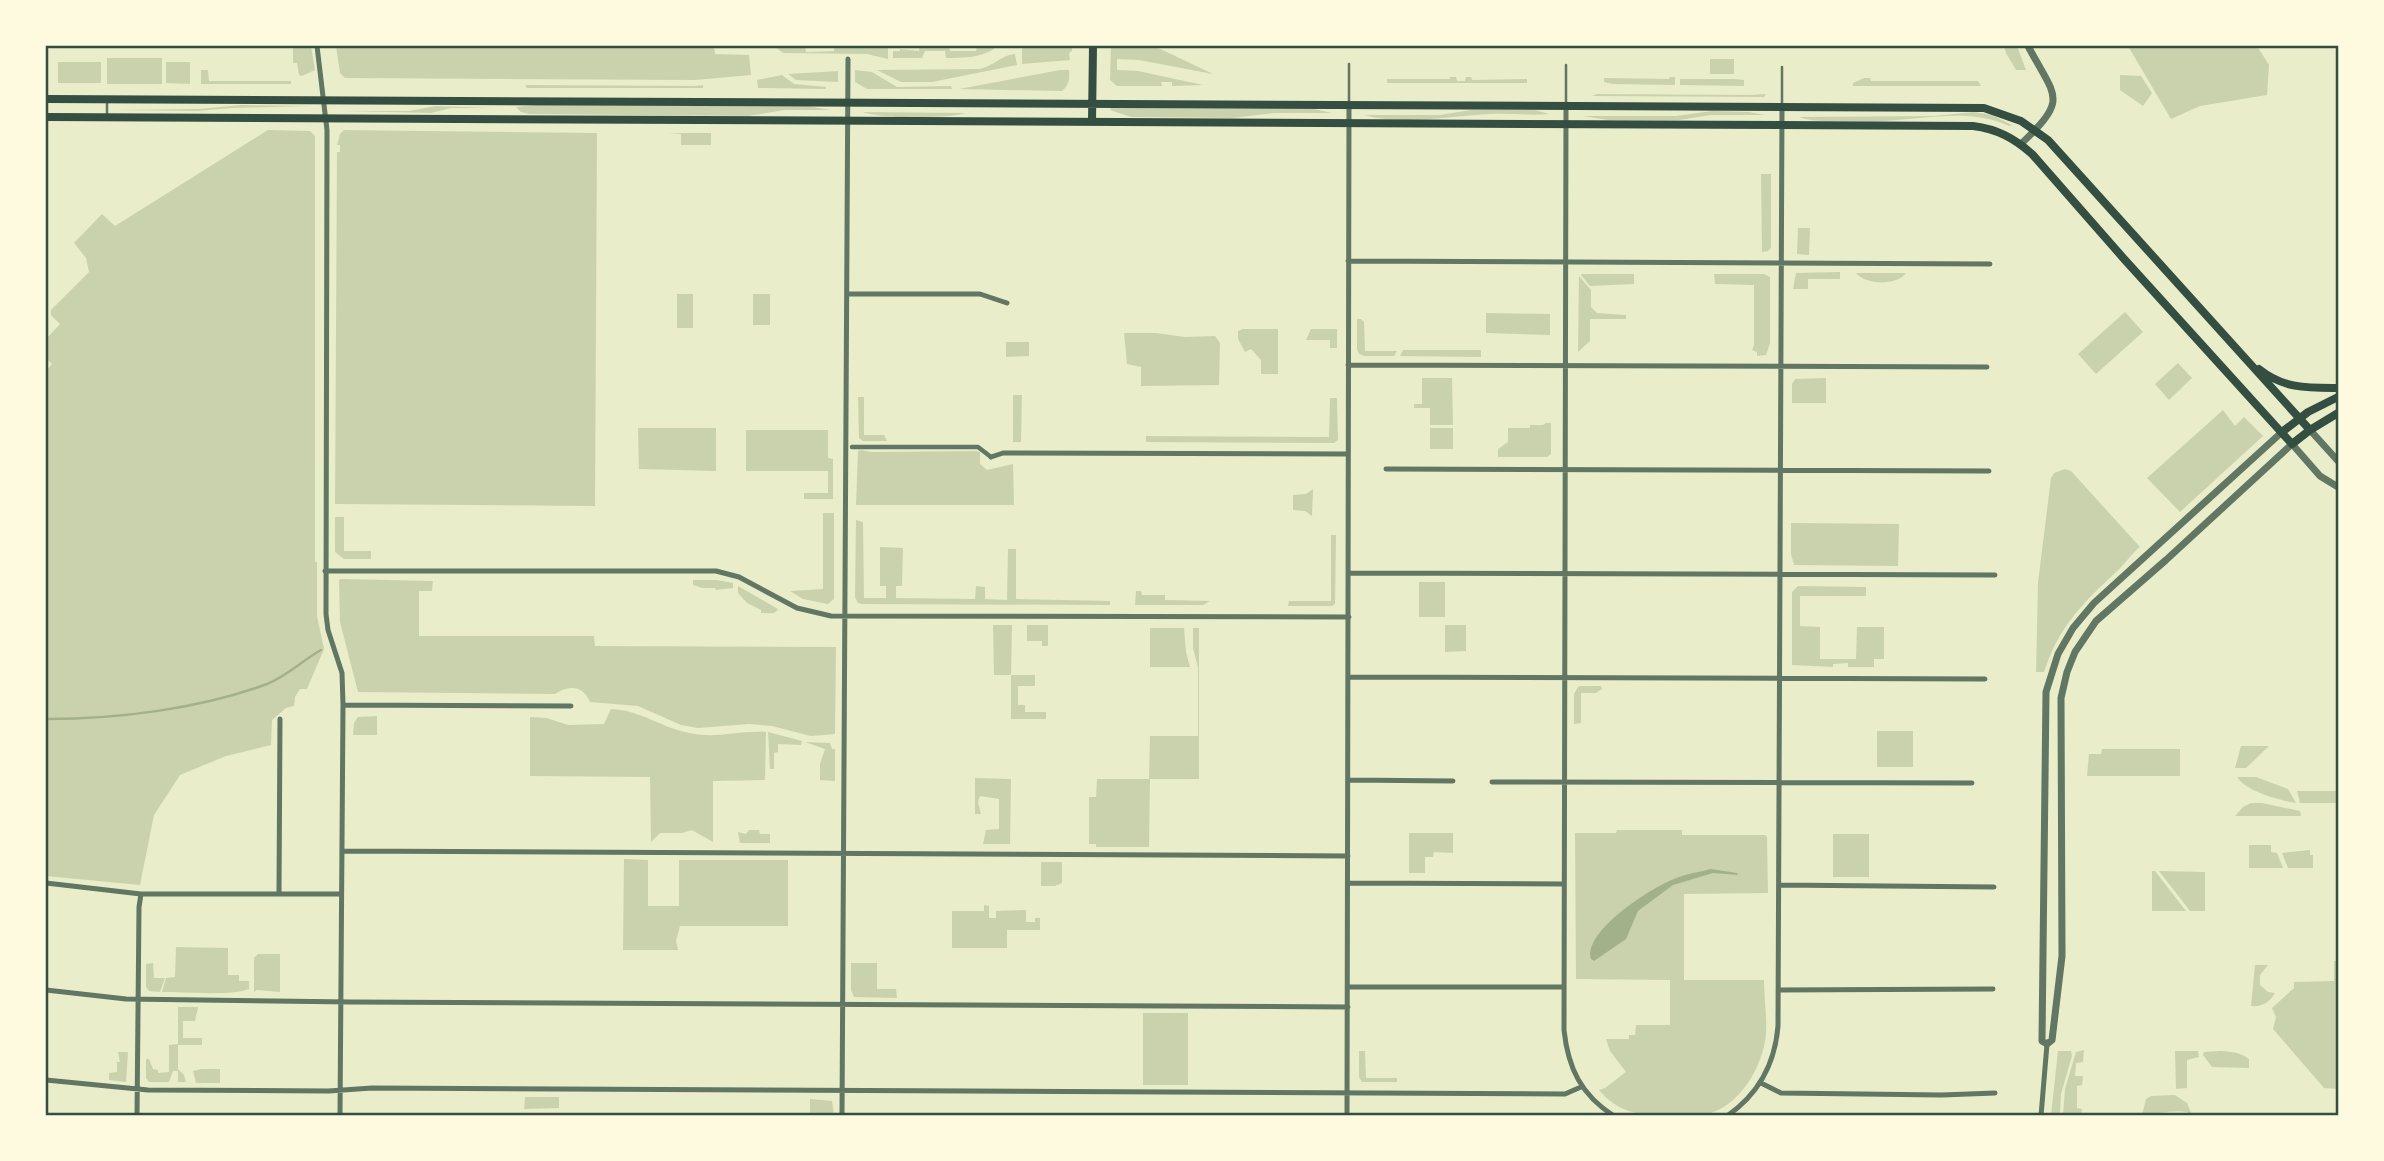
<svg xmlns="http://www.w3.org/2000/svg" width="2384" height="1161" viewBox="0 0 2384 1161" font-family="'IBM Plex Sans',sans-serif">
  <rect width="100%" height="100%" fill="#e9edc9"/>
  <path fill="#cad2ad" d="M293 46H311L315 70 302 76 299 75 297 63H293Z
    M336 46H714L715 54 749 55 751 75 695 80 345 78 340 73Z
    M774 46H805L806 52 834 51V46H888V59L867 54 783 53Z
    M919 46H949L950 51H976L977 46H994V49C979 58 963 58 946 58L945 51H925L922 58H893V51H900V49L919 51Z
    M1022 46H1072V51L1069 53 1070 60 1022 64Z
    M1111 46H1154L1213 74 1139 60 1117 59V70L1138 71 1203 85 1172 86V82H1161L1162 86H1117L1110 80Z
    M2004 46H2017L2026 70H2016L2006 53Z
    M2128 46H2257L2269 65 2267 95 2200 106 2171 119Z
    M1015 54 1017 65 932 82H901L877 70 980 69C993 66 1002 55 1015 54Z
    M107 58H162V84H107Z
    M1710 59H1734V74H1710Z
    M58 62H101V83H58Z
    M166 62H190V84L166 83Z
    M201 70H208L209 81H291V84H201Z
    M855 70 872 72 897 87 951 86 952 89H867L855 82Z
    M1060 70H1069C1070 79 1069 85 1062 91L959 89Z
    M838 71V82L796 80 788 74Z
    M782 75 794 84 826 87V89L758 88 757 80Z
    M2120 75 2141 76 2152 93 2143 106 2120 90Z
    M1450 77H1456L1457 81H1465L1466 77H1471L1472 80 1527 79V83H1387V79H1450Z
    M1670 77H1675V85L1613 84 1604 82V78L1669 79Z
    M1864 78H1870L1871 81H1978L1981 86H1853V83Z
    M1680 79H1735L1744 80V86L1680 85Z
    M525 85 695 86 703 85V88H527Z
    M1597 94 1752 95 1766 94 1764 97 1592 96Z
    M241 105 309 106 231 108 197 111 120 110 200 109Z
    M535 105 808 106 830 110H785L748 116 529 114 521 112 516 107Z
    M436 106 493 108H451L431 113 344 111H409Z
    M1111 108 1314 109 1332 113H1274L1233 118 1131 117 1110 110Z
    M1471 110H1535L1549 114C1529 116 1509 113 1489 114 1448 116 1405 126 1364 115H1440Z
    M1712 111 1749 112 1765 115H1711L1679 120H1608L1583 116H1676Z
    M863 112 965 113H966C946 119 880 119 863 112Z
    M1974 112 1992 115 2012 125 2009 126C1971 108 1926 119 1885 121 1871 122 1856 121 1842 121 1827 121 1812 122 1799 117L1934 116Z
    M268 130 310 131 315 136V562H317V616L324 649 307 689H300L295 697 294 706 286 708 272 720 271 745 226 756 180 775 154 815 140 885 46 876V371L52 364 46 358V339L60 324 51 315V310L89 272 86 258 74 243 102 214 115 226Z
    M344 130 597 133 595 506 335 504 337 152H340V145H337L340 134Z
    M669 133H711V145H681V134Z
    M1761 174H1771V248L1768 251 1762 252Z
    M1798 228H1810L1809 255 1797 254Z
    M1840 272V279H1808V289H1793L1796 273Z
    M1856 273H1906C1897 286 1866 285 1856 273Z
    M1582 274H1634V284L1590 286 1581 275Z
    M1714 274H1764L1770 277V343L1766 355 1757 356V352L1752 350 1754 345V285L1715 284Z
    M1579 276 1591 290V307L1597 313 1626 315V319H1590V341L1578 352Z
    M677 294H693V328H677Z
    M753 294H770V325H753Z
    M2125 312 2143 332 2096 374 2078 354Z
    M1486 313 1550 314V335L1486 333Z
    M1357 319H1361L1364 322 1365 351H1397L1394 356H1365L1359 354 1357 349Z
    M1243 329H1278V374H1261V360L1251 349 1245 352 1238 339V331Z
    M1311 329H1337V348H1330V340H1306Z
    M1124 333H1156L1185 337 1215 336 1220 343 1219 385 1141 386V367L1127 364Z
    M1006 342H1029V356L1006 357Z
    M1403 350H1481V357L1400 356Z
    M2178 363 2192 378 2169 400 2155 384Z
    M1422 378H1452L1453 425H1430V408H1414V404H1422Z
    M1826 378V403H1792V384L1795 379Z
    M1013 395H1022L1021 442H1013Z
    M858 397H864V435H884L887 441H863L859 438Z
    M1330 398H1337L1338 440 1334 443 1146 442V436L1329 437Z
    M2223 410 2235 426 2244 417 2263 436 2180 512 2147 478Z
    M1546 423H1551V454L1547 457H1498V449L1508 442V428H1530V425H1543Z
    M638 428H716V471L639 469Z
    M1430 428H1453V449H1430Z
    M746 430H828V458L833 459V499H804V493H828V471H746Z
    M861 450 872 452 975 451 980 452V464L987 470 1013 464 1014 505H856L858 451Z
    M2065 469 2071 471 2140 547C2130 555 2126 563 2117 571 2083 603 2059 626 2044 672H2036L2038 583 2051 478 2054 473Z
    M1313 489 1312 516 1305 511 1293 510V495L1306 494Z
    M823 513H834V599L828 604 803 599 790 591 823 589Z
    M335 517H344V551H371V559H344L335 552Z
    M856 520 863 522 864 598H886V586H880V547L903 548 902 586H896V598L975 599 976 586 985 587V599L1007 600 1008 549H1016V599L1110 601V605L862 604 858 603 855 597Z
    M1791 523 1899 524 1898 566 1794 565 1791 554Z
    M1331 535H1336L1335 604 1332 606H1288L1289 601H1331Z
    M340 579 433 581 432 591H419V636H594L595 646 836 647 835 734 811 736 772 726 749 724 698 728 681 725 638 706 590 702C584 686 569 684 555 694L358 692 340 622 339 581Z
    M693 580H717L733 583V588L716 590 715 588H702L693 585Z
    M1419 582H1445V617H1419Z
    M738 586 778 609C775 615 768 613 761 613V610L747 603 738 593Z
    M1798 586 1866 587V596H1800V626L1820 627V659H1856L1857 627H1884V659H1874V667H1848V663L1833 664V667L1792 665V592Z
    M1136 591H1141L1142 595H1165V600L1210 601 1203 605H1135Z
    M993 625H1012L1011 675H1035V686H1018V705H1025V712H1046V719H1011V675H994Z
    M1027 625H1048V646H1042V641H1027Z
    M1445 625H1466V651L1445 652Z
    M1150 628H1184L1186 652 1190 667H1150Z
    M1193 628H1199V779H1150L1149 847H1096V844H1089V797H1096L1097 779H1149L1150 736H1198V667L1193 648Z
    M1581 686H1601L1602 689 1596 693H1581V723L1574 724V694L1578 687Z
    M611 709C642 710 664 730 695 734 718 738 742 730 766 732L765 780 713 781V842L692 830 682 833H660L651 842 650 777 530 776V717L547 718 568 725 604 724Z
    M377 716V735H353L354 723 358 717Z
    M1877 731H1913V767H1877Z
    M768 732 802 741 801 745 778 744V752L774 753V769H770Z
    M805 742 830 743 832 749H835V781L820 780V764L825 749Z
    M2241 746H2269L2246 768H2235Z
    M2102 749H2180V776H2087L2089 754H2101Z
    M2237 777H2256L2288 789 2296 803C2279 800 2247 792 2237 777Z
    M975 778 1011 779 1010 844H983L986 830 999 829V799L980 796 978 802 981 814H975Z
    M2297 791H2338V803H2300Z
    M2251 803H2262L2300 811 2301 816H2235L2243 807Z
    M749 830H759L760 834H770V843H740L738 832 746 834Z
    M1617 830H1682V835H1765L1767 837 1768 893 1684 894V980H1764C1764 998 1767 1016 1766 1034 1763 1067 1739 1108 1704 1115 1693 1118 1678 1115 1666 1115 1639 1115 1618 1113 1599 1090L1605 1088 1626 1072 1610 1051 1606 1039H1629V1035H1635L1636 1025H1670V980L1576 979 1575 833H1616Z
    M1409 833H1453V853L1434 852 1433 857H1425V873H1409Z
    M1833 834H1869V877H1833Z
    M2249 845H2271V852L2277 853 2283 868H2249Z
    M2310 850V855H2313V868H2288L2282 853Z
    M624 859 648 860V906H679V860H788V926H680L676 941 678 950H623Z
    M1041 862H1062V883L1055 886H1041Z
    M2152 871H2155L2186 911H2152Z
    M2159 871 2205 872V911H2190Z
    M984 905 989 906V918H996V911L1026 910V922H1035V918H1040V930H1007V948H952V911H984Z
    M176 947 228 948V975H239V981H249V989C234 996 183 992 162 992L166 978 175 977Z
    M258 954H280V992L257 990 254 992V958Z
    M2334 961H2338V1089L2324 1088 2273 1029 2276 1017 2272 1008 2294 988V982L2334 981Z
    M153 963 154 978H165L160 992 149 991 146 987V964Z
    M851 963H877V989H896L897 998 854 997 851 990Z
    M2255 965H2268L2260 975V985L2268 992 2275 993C2269 1003 2262 1007 2251 1006Z
    M178 1007H198L195 1021H183V1038H202V1045H178V1069L184 1075 186 1082H178V1071H173L169 1082H149L146 1078V1059H149L153 1069 158 1070V1073L169 1072V1045L178 1044Z
    M1143 1013H1188V1085H1143Z
    M2084 1050 2083 1062 2076 1063 2075 1076H2083L2082 1085 2077 1086V1108L2082 1109 2081 1115H2063L2065 1089 2076 1052Z
    M1359 1051H1365L1366 1078H1397V1082H1362L1359 1077Z
    M2058 1051H2071L2072 1056 2061 1094 2060 1115H2051Z
    M2175 1051H2198L2199 1057 2187 1060V1088L2176 1089Z
    M2221 1051C2232 1052 2240 1052 2249 1059V1068L2212 1067 2203 1055 2204 1052Z
    M118 1052H128L126 1082 109 1080V1073L117 1072V1062H120Z
    M201 1069H220V1083H196L193 1071Z
    M2175 1095 2187 1103 2192 1115C2185 1109 2170 1112 2159 1113V1115H2142L2146 1099 2151 1096Z
    M525 1097H559V1108L524 1109Z
    M810 1099 832 1101 834 1115H810Z"/>
  <path fill="#a3b18a" d="M1711 869 1737 873 1738 875 1713 873 1673 885 1638 911 1626 939 1594 961 1591 959C1583 931 1651 888 1674 879 1685 874 1699 872 1711 869Z"/>
  <g fill="none" stroke-linecap="round" stroke-linejoin="round">
    <path stroke="#a3b18a" stroke-width="2.5" d="M46 719C117 719 200 709 267 684 287 676 303 660 321 650"/>
    <path stroke="#617663" stroke-width="2.5" d="M1349 64V103
      M1566 65V104
      M1782 67V106
      M107 102V117"/>
    <path stroke="#617663" stroke-width="4.5" d="M852 447H978L991 457"/>
    <path stroke="#617663" stroke-width="5" d="M317 46 327 130 326 614 328 630 342 673 343 705 340 1116
      M1566 105 1564 1030C1568 1068 1581 1095 1614 1116
      M1348 261 1990 264
      M847 294H980L1007 303
      M1348 365 1987 367
      M991 457 1003 453 1348 454
      M1386 469 1989 471
      M325 571H716L739 577 797 608 831 616 1349 617
      M1349 573 1995 575
      M1349 677 1985 679
      M343 705 571 706
      M1349 780 1453 781
      M1492 782 1972 783
      M342 851 1348 856
      M46 883 141 894H341
      M1348 883 1564 884
      M1779 885 1994 887
      M279 894 280 719
      M1348 987H1563
      M46 990 126 999 351 1002 1348 1007
      M1778 990 1993 989
      M46 1080 148 1090 329 1091 372 1088 1565 1094 1581 1087
      M1761 1083 1781 1093 1942 1095 1995 1093
      M137 1116 139 907 141 894
      M842 1116 848 59
      M1347 1116 1349 104
      M1727 1116C1759 1094 1775 1064 1778 1026L1782 106
      M2041 1116 2047 1044"/>
    <path stroke="#617663" stroke-width="7" d="M2021 144C2069 98 2056 99 2028 46
      M2310 430 2338 461
      M2282 432 2094 603 2073 628 2058 654 2046 692 2042 1041 2047 1044 2052 1040 2062 956 2061 698 2067 672 2075 652 2096 621 2166 560 2292 444 2320 476 2338 487"/>
    <path stroke="#344e41" stroke-width="8" d="M46 99 1984 108 2021 121 2048 140 2310 430
      M46 117 1973 126C1997 129 2014 138 2032 154L2125 260 2292 444 2310 430 2338 413
      M1092 122 1093 46
      M2259 369C2284 389 2308 388 2338 388
      M2282 432 2308 412 2338 397"/>
  </g>
  <rect width="2384" height="1161" fill="none" stroke="#fefae0" stroke-width="94"/>
  <rect x="47" y="47" width="2290" height="1067" fill="none" stroke="#344e41" stroke-width="2.5"/>
</svg>
